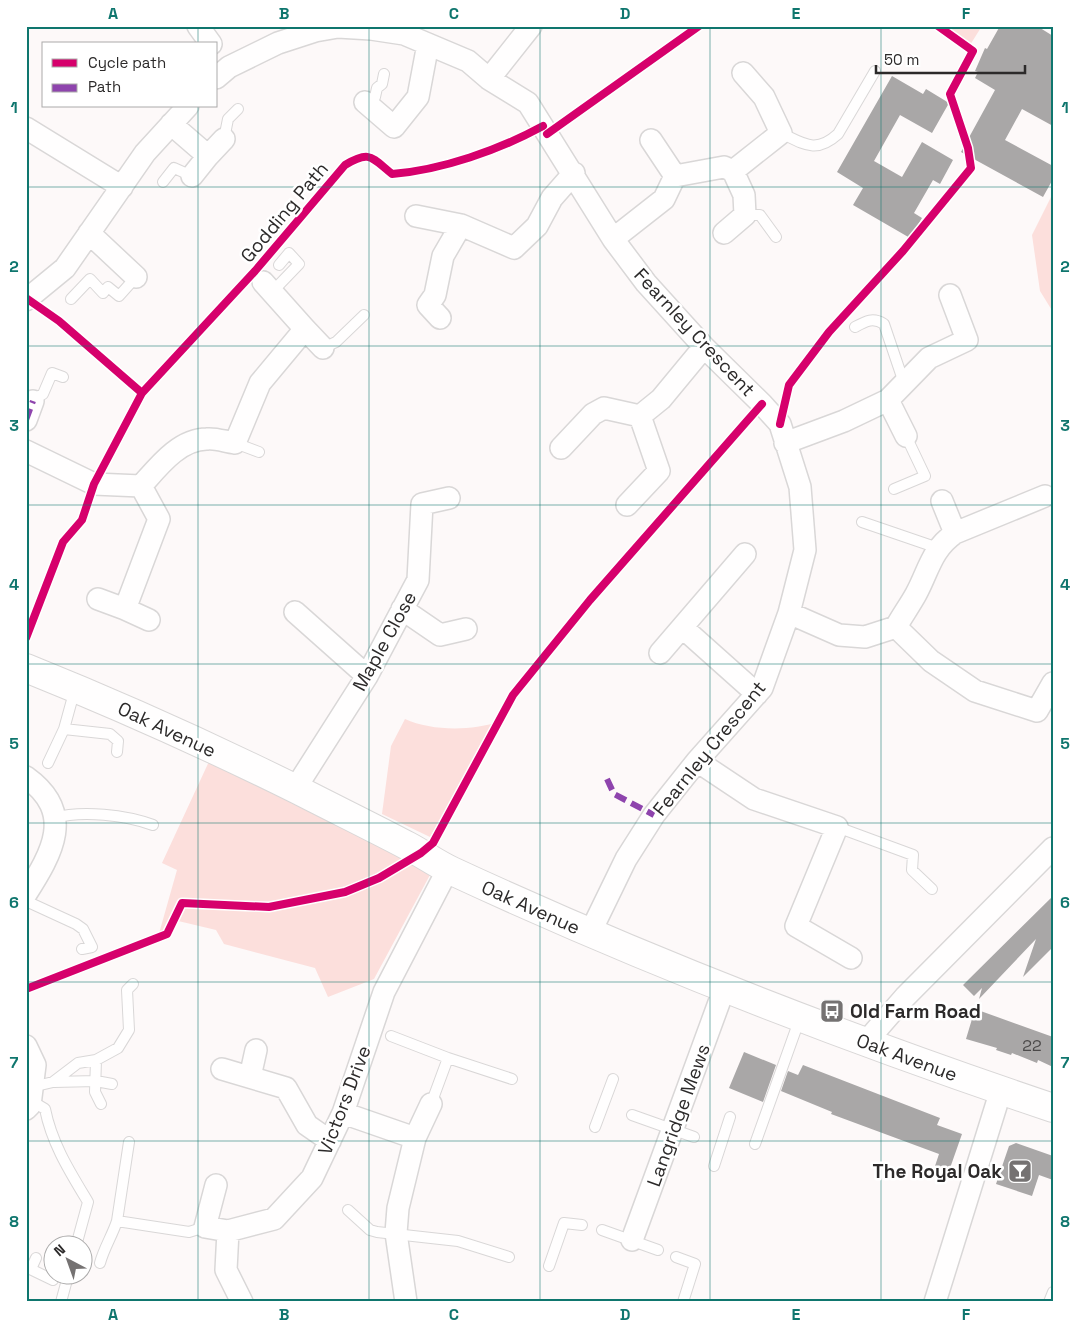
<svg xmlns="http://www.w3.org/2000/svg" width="1079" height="1328" viewBox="0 0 1079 1328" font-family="'Space Grotesk',sans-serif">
  <rect width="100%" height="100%" fill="#fdf9f9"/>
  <path fill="#fcdfdc" d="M943 26H982L970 45Z
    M1053 193V312L1040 291 1032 235Z
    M405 719C431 731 471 731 498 722L430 837 382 814 391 746Z
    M212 755 431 873 374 979 328 997 315 968 224 944 216 930 174 920 169 939 158 937 177 870 162 863Z"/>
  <path fill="#a9a7a7" d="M1000 26H1037L1053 36V126L1022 109 1005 140 1053 166V179L1043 197 961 152 995 90 975 78 978 72 975 71 985 48 987 49Z
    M892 76 923 94 926 89 949 103 932 133 900 115 874 161 902 177 922 142 953 160 940 184 933 180 914 213 922 218 910 238 853 205 863 188 837 172Z
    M1053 896V947L1023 977 1036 939 979 999 982 988 974 996 963 985Z
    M975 1009 1053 1037V1067L1038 1060 1037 1063 1012 1053 1011 1055 996 1050 997 1048 966 1039Z
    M744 1052 776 1065 763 1102 729 1088Z
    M803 1065 940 1118 937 1125 962 1134 949 1171 935 1166 939 1154 831 1114 832 1112 781 1091 788 1071 798 1075Z
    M1016 1143 1053 1156V1180L1039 1175 1032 1196 996 1184 1009 1146Z"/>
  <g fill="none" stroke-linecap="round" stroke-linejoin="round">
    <g stroke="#d9d7d7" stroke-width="12">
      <path id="lane" d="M369 106 375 97 377 88 382 84 384 74
        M781 133C804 144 816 154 838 134L875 71
        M224 139 228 119 238 109
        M163 182 174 168 192 176
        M745 215H760L776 237
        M273 291 299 264 289 253 279 265
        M71 299 90 279 103 293 108 287 119 296 136 277
        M855 327C866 321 873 317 884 324L904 383
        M323 348 336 342 364 315
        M32 400 43 394 52 373 63 377
        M235 443 259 452
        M894 489 925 476 906 436
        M862 522 938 548
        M64 729 75 689
        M48 763 64 729 110 734 118 741 117 752
        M54 818C82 810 126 815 153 825
        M837 827 913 855 912 870 932 889
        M26 901 76 924 83 929 92 947 82 949
        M391 1036 448 1058 512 1079
        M96 1060 95 1092 101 1104
        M54 1082 96 1081 112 1084
        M32 1087 53 1082 78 1063 96 1060 118 1048 129 1030 127 990 133 984
        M30 1100 45 1109C52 1144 70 1172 88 1202L76 1246
        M431 1104 448 1058
        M632 1115 694 1137
        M595 1127 613 1079
        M129 1142 117 1221 189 1232 205 1227
        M755 1144 800 1018
        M714 1166 730 1117
        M348 1210 370 1230 377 1232 458 1241 509 1257
        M602 1230 658 1250
        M676 1257 695 1264 683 1302
        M100 1263C104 1248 112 1236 117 1221
        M549 1266 564 1223 582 1225
        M26 1267 53 1280
        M31 1269 36 1258
        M61 1302 68 1276
        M1049 1302 1053 1292"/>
    </g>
    <g stroke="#d9d7d7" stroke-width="24">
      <path id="street" d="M198 26 211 44
        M216 78 229 67 278 43 315 31 338 27 371 29 404 34 468 61 489 79 528 103 613 239 646 283 704 347 762 404 780 424 800 487 805 550 789 613 762 688 697 761 654 815 626 859 590 933
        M489 79 531 26
        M365 102 394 127 418 97 428 44
        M171 124 208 156 192 176
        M26 128 122 187
        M651 140 675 176
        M208 156 224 139
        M416 216 461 225 514 248 537 226 552 198 574 173
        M89 233 136 277
        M724 233 745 215 744 195 733 171
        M613 239 664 199 675 176 724 167 733 171 781 133 764 97 743 73
        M263 282 305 329
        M26 300 65 268 145 153 188 106
        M440 318 428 305 435 295 443 256 461 225
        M888 400 906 436
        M26 420 33 401
        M785 443 844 421 888 400 929 358 967 340 950 295
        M561 448 593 414 604 408 640 416
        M26 451 94 484 141 486C158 467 179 439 207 439 216 438 226 442 235 443L260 383 305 329 323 348
        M942 501 955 533
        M627 505 659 471 640 416 661 399 704 347
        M98 599 125 609 159 519 141 486
        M125 609 149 620
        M402 609 440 635 466 629
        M295 612 367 676
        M789 613 839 635 865 637 896 627C902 616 910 605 916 594 929 570 931 550 955 533L1045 496
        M896 627 931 661 975 691 1037 711 1053 683
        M683 628 757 694
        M660 653 745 554
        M697 761 754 799 837 827 796 926 851 958
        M26 777C76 813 52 853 26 894
        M295 789 367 676 418 580 422 504 449 498
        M865 1043 905 997 1053 848
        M26 1046 35 1065 30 1105 26 1109
        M222 1069 286 1088 307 1125 330 1141
        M250 1077 256 1050
        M343 1113 415 1138
        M216 1185 205 1227 228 1231 274 1219 312 1178 343 1113 384 992 448 869
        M228 1231 226 1270 242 1302
        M632 1240 724 989
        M406 1302 396 1233 398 1208 415 1138 431 1104
        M935 1302 1001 1090"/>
    </g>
    <g stroke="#d9d7d7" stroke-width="30">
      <path id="secondary" d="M26 668C118 705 209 746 298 790 335 809 372 827 408 846 423 854 437 864 452 871 648 962 848 1039 1053 1108"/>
    </g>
    <use href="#lane" stroke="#fffefe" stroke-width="10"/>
    <use href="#street" stroke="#fffefe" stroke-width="21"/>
    <use href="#secondary" stroke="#fffefe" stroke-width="28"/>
    <path stroke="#8e44ad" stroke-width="6" stroke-dasharray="12 6" stroke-linecap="butt" d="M26 420 33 401
      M607 779 614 794 654 815"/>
    <g stroke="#fff" stroke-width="11">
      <path id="cycleway" d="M547 134 699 26
        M26 298 59 321 142 393 255 271 345 165C370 150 371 157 392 174 442 170 499 150 543 126
        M780 424 789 385 829 332 903 251 971 168 968 148 950 94 973 51 938 26
        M26 638 63 542 82 520 94 484 142 393
        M26 989 167 934 182 903 269 907 345 892 379 878 421 853 433 843 513 695 590 600 762 404"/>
    </g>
    <use href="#cycleway" stroke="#d6006c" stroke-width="8"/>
  </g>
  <path fill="none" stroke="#0f766e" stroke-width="1" stroke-opacity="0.55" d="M198 26V44M369 26V1302M540 26V1302M710 26V1302M881 26V1302M198 106V1302M26 187H1053M26 346H1053M26 505H1053M26 664H1053M26 823H1053M26 982H1053M26 1141H1053"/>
  <defs>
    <g id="bus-square" transform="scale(1.25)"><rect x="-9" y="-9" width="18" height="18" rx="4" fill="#757272" stroke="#fff"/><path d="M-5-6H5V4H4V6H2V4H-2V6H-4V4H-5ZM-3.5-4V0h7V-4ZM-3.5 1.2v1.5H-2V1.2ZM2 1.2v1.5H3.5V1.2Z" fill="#fff"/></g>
    <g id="bar-square" transform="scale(1.25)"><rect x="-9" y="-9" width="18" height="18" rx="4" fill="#757272" stroke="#fff"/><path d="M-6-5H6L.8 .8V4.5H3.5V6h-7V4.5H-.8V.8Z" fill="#fff"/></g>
  </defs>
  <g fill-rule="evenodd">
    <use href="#bus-square" x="832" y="1011"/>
    <use href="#bar-square" x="1020" y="1171"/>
  </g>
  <g text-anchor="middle" stroke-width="5" stroke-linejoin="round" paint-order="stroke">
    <g font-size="16" fill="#4b4949">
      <text x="1032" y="1051">22</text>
    </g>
    <g font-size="19" fill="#2c2a2a" stroke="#fff">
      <text transform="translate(284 212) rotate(-50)" y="7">Godding Path</text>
      <text transform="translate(695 332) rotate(47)" y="7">Fearnley Crescent</text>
      <text transform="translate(384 641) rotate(-61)" y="7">Maple Close</text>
      <text transform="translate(167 729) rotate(25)" y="7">Oak Avenue</text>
      <text transform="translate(709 748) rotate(-51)" y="7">Fearnley Crescent</text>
      <text transform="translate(531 907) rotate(24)" y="7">Oak Avenue</text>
      <text transform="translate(907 1057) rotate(20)" y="7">Oak Avenue</text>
      <text transform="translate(344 1100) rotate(-69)" y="7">Victors Drive</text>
      <text transform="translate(678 1115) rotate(-70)" y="7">Langridge Mews</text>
    </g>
    <g font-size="19" font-weight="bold" fill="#2c2a2a" stroke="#fff" text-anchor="start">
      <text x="850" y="1018">Old Farm Road</text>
      <text x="1002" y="1178" text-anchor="end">The Royal Oak</text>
    </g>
  </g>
  <rect width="1079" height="1328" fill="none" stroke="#ffffff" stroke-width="55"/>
  <rect x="42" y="42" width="175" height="65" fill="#ffffff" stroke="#abaaaa"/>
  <rect x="52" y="59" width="25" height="8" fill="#d6006c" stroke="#abaaaa"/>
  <text x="88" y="68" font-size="15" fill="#2c2a2a">Cycle path</text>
  <rect x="52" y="84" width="25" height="8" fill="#8e44ad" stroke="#abaaaa"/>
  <text x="88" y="92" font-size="15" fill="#2c2a2a">Path</text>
  <g transform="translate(68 1260) rotate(319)"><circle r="24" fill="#ffffff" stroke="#abaaaa"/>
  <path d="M0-4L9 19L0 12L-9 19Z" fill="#757272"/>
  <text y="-8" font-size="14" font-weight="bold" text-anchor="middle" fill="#2c2a2a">N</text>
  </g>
  <path d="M876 65v8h149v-8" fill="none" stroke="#2c2a2a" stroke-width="2.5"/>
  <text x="884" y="65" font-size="15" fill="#2c2a2a" stroke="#ffffff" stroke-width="4" paint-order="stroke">50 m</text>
  <rect x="28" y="28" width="1024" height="1272" fill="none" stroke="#0f766e" stroke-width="2"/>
  <g font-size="16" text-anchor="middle" font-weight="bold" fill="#0f766e">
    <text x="113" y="19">A</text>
    <text x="284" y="19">B</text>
    <text x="454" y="19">C</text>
    <text x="625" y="19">D</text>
    <text x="796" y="19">E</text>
    <text x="966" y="19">F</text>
    <text x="14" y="113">1</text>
    <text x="1065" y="113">1</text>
    <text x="14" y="272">2</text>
    <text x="1065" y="272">2</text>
    <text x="14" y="431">3</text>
    <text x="1065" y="431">3</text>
    <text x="14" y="590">4</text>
    <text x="1065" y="590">4</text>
    <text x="14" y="749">5</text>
    <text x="1065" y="749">5</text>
    <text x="14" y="908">6</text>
    <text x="1065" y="908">6</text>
    <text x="14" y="1068">7</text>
    <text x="1065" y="1068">7</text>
    <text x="14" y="1227">8</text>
    <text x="1065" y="1227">8</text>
    <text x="113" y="1320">A</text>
    <text x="284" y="1320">B</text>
    <text x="454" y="1320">C</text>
    <text x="625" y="1320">D</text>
    <text x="796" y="1320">E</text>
    <text x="966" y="1320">F</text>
  </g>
</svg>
